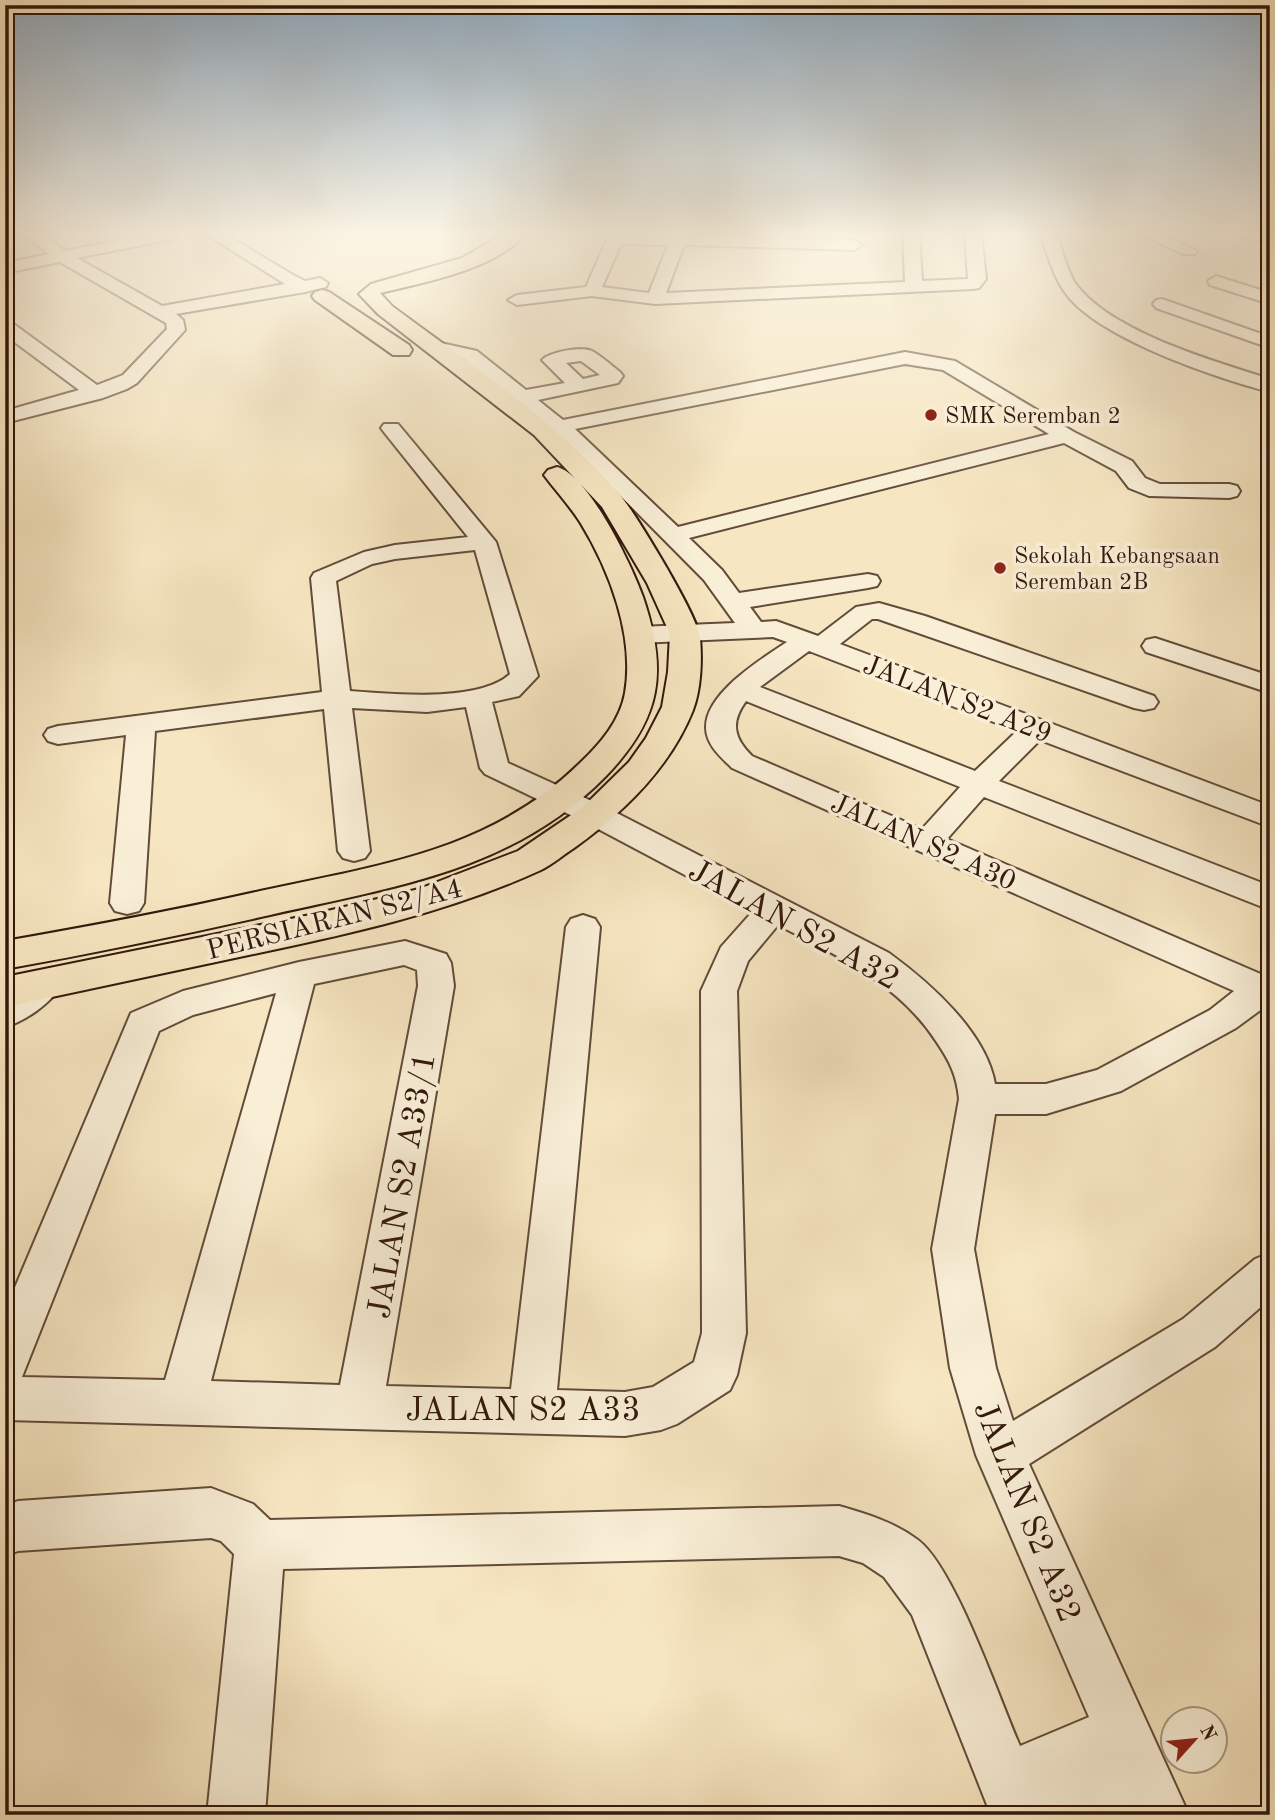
<svg xmlns="http://www.w3.org/2000/svg" width="1275" height="1820" viewBox="0 0 1275 1820" font-family="'Old Standard TT',serif">
  <rect width="100%" height="100%" fill="#f6e6c1"/>
  <filter id="stains"><feTurbulence type="fractalNoise" baseFrequency=".00286" numOctaves="4"/><feColorMatrix values="0 0 0 0 .2 0 0 0 0 .09 0 0 0 0 .02 0 0 0 .5 -.17"/></filter>
  <radialGradient id="worn" r=".72"><stop offset=".6" stop-color="#630" stop-opacity="0"/><stop offset="1" stop-color="#630" stop-opacity=".3"/></radialGradient>
  <g fill="none" stroke-linecap="round" stroke-linejoin="round">
    <g stroke="#634b39" stroke-width="4">
      <path id="minor" d="M23 233H41L65 251 154 233H179L177 237 172 239 77 258 162 306 285 284 204 233H223L293 275 305 281 320 278 328 283 326 287 305 292 176 314 183 320 185 330 137 383 127 389 103 398 5 423V411L79 390 5 335V321L11 322 97 385 123 375 167 329 166 323 60 262 5 273V263L49 254Z
        M610 233 672 236 673 233H689L687 236 854 240 862 245 854 250 684 245 666 293 905 282 903 233H919L922 281 968 279 965 233H981L986 279 979 288 973 289 655 304 592 296 517 305 508 300 517 295 586 287ZM621 244 668 245 649 293 602 287Z
        M1040 233H1056C1062 249 1066 268 1075 283 1110 332 1214 361 1270 379V392C1216 378 1115 343 1075 304 1055 285 1049 258 1040 233Z
        M1138 233H1159L1197 251 1195 254H1183Z
        M1237 233H1259L1264 237 1256 242Z
        M1216 276 1270 293V304L1210 285 1208 281Z
        M1162 299 1270 337V348L1156 308 1153 304 1156 300Z
        M432 341 477 351 526 390 565 383 542 360C549 352 581 346 592 351 601 356 611 365 620 372L623 376 618 383 538 400 563 420 905 352 955 361 1074 432 1132 461 1145 478 1160 484H1229L1237 486 1240 491 1237 496 1229 498 1149 496 1129 488 1116 471 1064 443 689 538 722 570 739 593 868 574 877 576 880 581 877 586 868 588 750 607 761 622 776 621 818 636 856 607 879 603 925 616 1154 696 1158 702 1154 708 1144 710 1134 708 878 619H872L840 644 1270 806V827L1040 740 999 781 1270 886V910L984 797 947 839 1263 975 1270 973V1003L1236 1028 1121 1091 1046 1114H995L974 1249 996 1368 1013 1421 1183 1319 1255 1259 1270 1253V1299L1215 1347 1029 1464 1189 1815H1131L1129 1811 1120 1815H991L912 1615 884 1577 863 1563 839 1556 283 1569 265 1815H207L234 1554 221 1541 211 1538 18 1551 5 1556V1506L18 1501 211 1488 253 1504 270 1520 839 1506C867 1514 894 1522 918 1540 955 1568 999 1698 1020 1746L1089 1717 976 1455 950 1368 932 1249 959 1099C957 1075 949 1060 936 1041 898 983 838 956 778 925L748 961 737 991 746 1333 737 1375 730 1390 677 1424 661 1430 625 1436 5 1420V1311L131 1013 183 991 299 962 405 941 446 954 451 963 454 986 386 1386 511 1389 566 927 571 919 583 915 595 919 600 927 557 1390 625 1392 653 1387 694 1362 702 1333 701 991 721 947 753 911 585 822 485 774 480 768 466 707 427 712 352 708 370 851 365 858 354 861 343 858 338 851 324 709 155 731 144 903 139 911 127 914 115 911 110 903 126 735 58 744 48 741 44 735 48 729 58 726 322 692 311 578 314 573 364 552 395 545 468 537 384 432 381 428 384 424H398L496 542 538 676 519 696 492 702 508 763 607 808 889 953C930 983 986 1032 995 1084H1046L1097 1070 1210 1010 1234 991 732 768C721 757 706 745 706 727 706 693 761 659 787 642L773 637 638 643 629 641 625 635 629 629 638 627 735 623 704 580 572 447 555 433 542 436 535 434 532 430 535 426 543 424 464 359 426 350 423 346 426 342ZM581 361 600 375 583 379 566 363ZM905 364 943 370 1049 434 678 527 575 429ZM475 550 510 674C479 703 391 694 350 691L336 581 372 564 395 559ZM809 651 1017 731 975 771 760 687ZM746 701 960 787 922 829 752 756C734 738 730 723 746 701ZM404 965 417 970 418 986 340 1385 211 1381 314 984ZM276 993 165 1380 22 1377 159 1031 193 1015Z
        M1155 638 1270 676V693L1146 652 1142 646 1146 640Z
        M43 973 55 977 61 986C50 1004 25 1021 5 1027V995L31 977Z"/>
    </g>
    <g stroke="#32170c" stroke-width="4">
      <path id="major" d="M506 233H526C498 269 422 283 380 293L392 306C471 365 555 420 620 495 636 514 698 616 700 638 702 660 701 689 693 710 670 768 623 813 574 848 563 855 553 864 541 870 447 913 345 935 244 956 164 973 85 990 5 1007V977L315 914 419 889 518 851 583 807 629 762 646 738 662 707 668 672 670 634 647 583 602 507 534 435 378 314 359 294 371 284 462 258Z
        M322 290 329 292 409 345 412 350 409 355H393L315 300 312 296 315 292Z
        M557 467C589 475 632 566 643 597 668 671 662 718 606 776 513 871 394 887 270 915 182 935 94 953 5 969V941C91 926 176 910 260 891 379 865 489 852 580 763 600 744 620 721 625 693 635 636 609 569 580 522 569 505 556 491 544 475L548 470Z"/>
    </g>
    <use href="#minor" fill="#f9efd7" fill-rule="evenodd"/>
    <use href="#major" fill="#f6e6c1" fill-rule="evenodd"/>
  </g>
  <linearGradient id="sky" x2="0" y2="1"><stop stop-color="#93acc0"/><stop offset="0.48" stop-color="#fbf4e3"/><stop offset="1" stop-color="#fbf4e3" stop-opacity="0"/></linearGradient>
  <rect width="1275" height="488" fill="url(#sky)"/>
  <g fill="#8f2418" stroke="#f9efd7" stroke-width="2.5">
    <circle cx="931" cy="415" r="7"/>
    <circle cx="1000" cy="568" r="7"/>
  </g>
  <g text-anchor="middle" stroke-width="7" stroke-linejoin="round" paint-order="stroke">
    <g font-size="23" fill="#32170c" stroke="#f9efd7" text-anchor="start">
      <text x="945" y="423">SMK Seremban 2</text>
      <text x="1014" y="563">Sekolah Kebangsaan<tspan x="1014" dy="26">Seremban 2B</tspan></text>
    </g>
    <g font-size="28" fill="#32170c" stroke="#f9efd7">
      <text transform="translate(958 698) rotate(21)" y="10">JALAN S2 A29</text>
      <text transform="translate(924 841) rotate(24)" y="10">JALAN S2 A30</text>
      <text transform="translate(334 918) rotate(-14)" y="10">PERSIARAN S2/A4</text>
    </g>
    <g font-size="33" fill="#32170c" stroke="#f9efd7">
      <text transform="translate(795 923) rotate(29)" y="12">JALAN S2 A32</text>
      <text transform="translate(400 1185) rotate(-80)" y="12">JALAN S2 A33/1</text>
      <text x="523" y="1420">JALAN S2 A33</text>
      <text transform="translate(1029 1511) rotate(68)" y="12">JALAN S2 A32</text>
    </g>
  </g>
  <rect width="1275" height="1820" fill="none" stroke="#f6e6c1" stroke-width="28"/>
  <rect x="7" y="7" width="1261" height="1806" fill="none" stroke="#32170c" stroke-width="3.5"/>
  <rect x="14" y="14" width="1247" height="1792" fill="none" stroke="#32170c" stroke-width="2"/>
  <g transform="translate(1194 1740) rotate(63)"><circle r="33" fill="#f9efd7" stroke="#a99986" stroke-width="2"/>
  <path d="M0-5L12 26L0 18L-12 26Z" fill="#8f2418"/>
  <text y="-10" font-size="19" font-weight="bold" text-anchor="middle" fill="#32170c">N</text>
  </g>
  <rect width="100%" height="100%" filter="url(#stains)"/>
  <rect width="100%" height="100%" fill="url(#worn)"/>
</svg>
